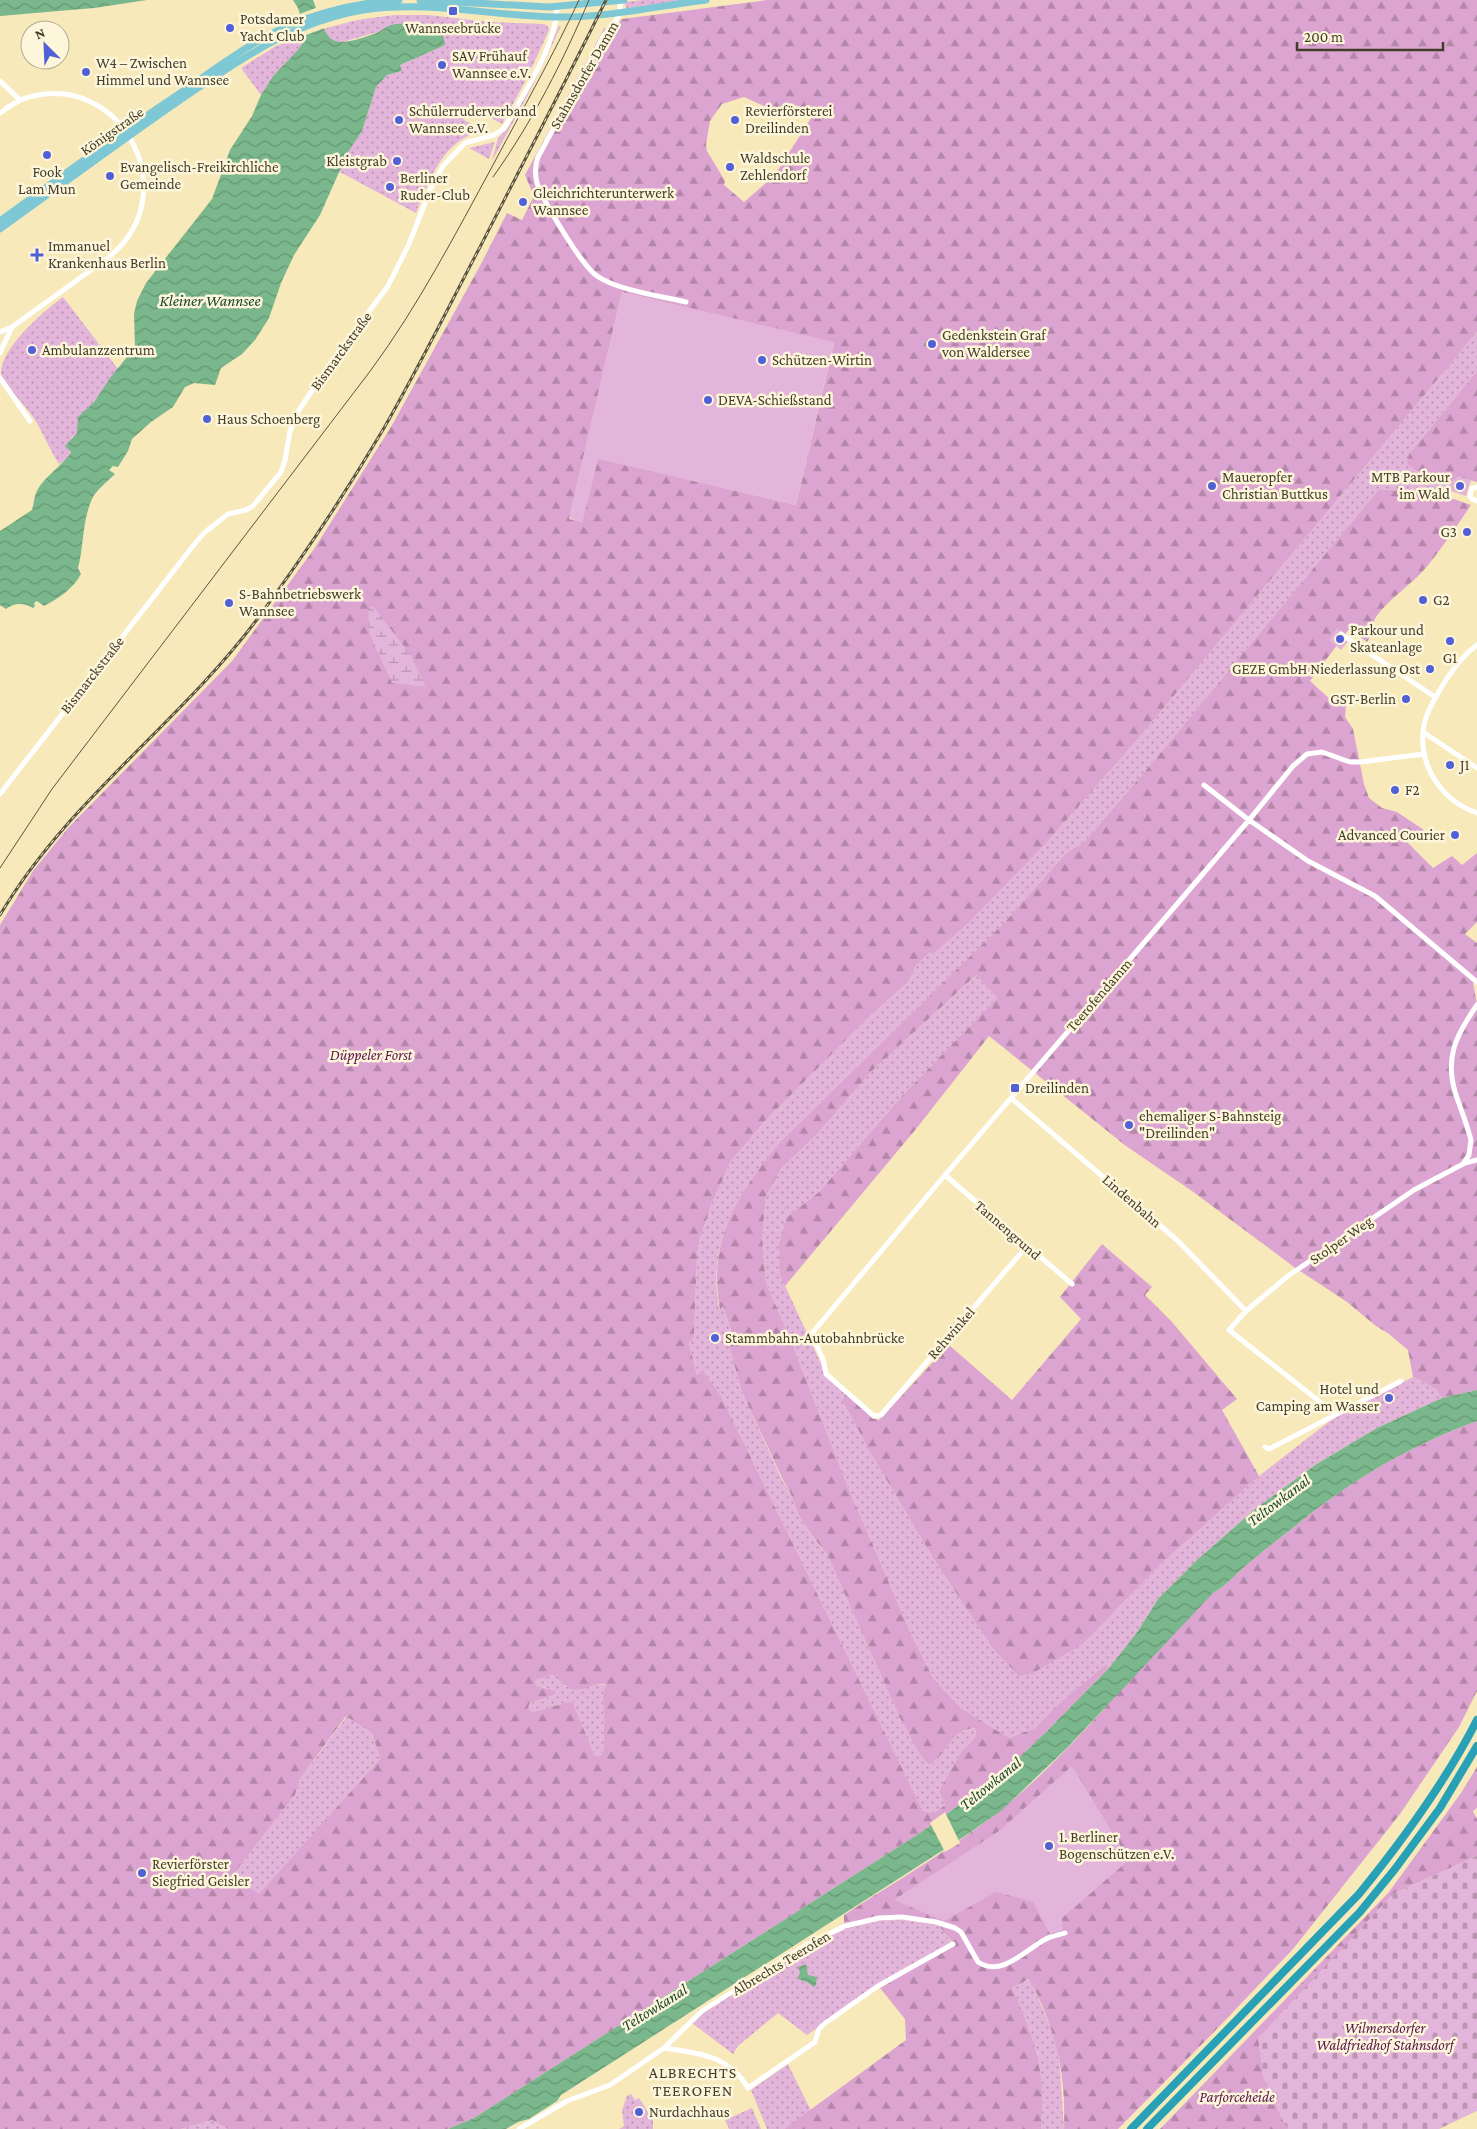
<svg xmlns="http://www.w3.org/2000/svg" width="1477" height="2129" viewBox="0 0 1477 2129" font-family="'Crimson Pro',serif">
  <defs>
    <pattern id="green-dots" width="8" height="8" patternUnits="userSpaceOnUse" patternTransform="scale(1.25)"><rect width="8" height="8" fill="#e3b5da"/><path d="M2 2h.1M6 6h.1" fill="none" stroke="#ba94b1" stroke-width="1.8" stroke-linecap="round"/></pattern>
    <pattern id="forest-firs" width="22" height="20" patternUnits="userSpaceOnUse" patternTransform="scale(1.25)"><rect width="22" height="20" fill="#dca4d1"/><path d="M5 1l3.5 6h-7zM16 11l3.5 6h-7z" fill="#b487aa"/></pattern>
    <pattern id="wetland-marsh" width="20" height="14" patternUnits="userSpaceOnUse" patternTransform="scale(1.25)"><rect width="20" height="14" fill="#e3b5da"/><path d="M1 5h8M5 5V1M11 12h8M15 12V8" fill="none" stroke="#ba94b1"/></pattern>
    <pattern id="cemetery-stones" width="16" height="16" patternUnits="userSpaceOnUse" patternTransform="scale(1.25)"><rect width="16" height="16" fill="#e3b5da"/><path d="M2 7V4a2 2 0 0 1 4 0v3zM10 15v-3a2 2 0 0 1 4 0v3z" fill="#ba94b1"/></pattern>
    <pattern id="water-waves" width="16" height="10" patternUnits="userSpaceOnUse" patternTransform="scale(1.25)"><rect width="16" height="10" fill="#7ab78c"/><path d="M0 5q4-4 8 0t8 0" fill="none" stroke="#669673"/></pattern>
  </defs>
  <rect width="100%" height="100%" fill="#f7e9ba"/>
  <path fill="url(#green-dots)" d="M642 0H691L626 8 625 2Z
    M394 15H428L488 22 543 24 547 25 549 30 527 78 502 124 471 107 464 120 487 132C481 133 473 133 468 136 440 149 426 187 416 213L338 171 351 146 362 131 376 87 387 75 402 71 400 65 445 45 381 31 339 43 329 39 323 29 357 20Z
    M559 26H561L532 87 492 161 498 138 508 128 513 119 540 68Z
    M306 35 299 50 273 76 261 95 241 68 276 46Z
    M495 142 489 159 469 148Z
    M63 297 118 369 89 408 76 435 72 437 70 443V456L59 464C49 449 43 432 33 417 24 404 7 388 1 374 0 348 45 310 63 297Z
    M1477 332V371L1409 454 1417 471 1452 482 1445 496 1422 492 1379 489 1152 763 1085 841 1065 854 1005 922 781 1141C739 1192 707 1239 719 1309L723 1306 734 1341 729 1346 742 1392 783 1482C792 1492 793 1503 799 1515 806 1529 816 1542 827 1554L899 1716 920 1755 929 1765C949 1754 947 1732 975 1728L976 1736 961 1752 939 1791 945 1805 934 1813 923 1811 720 1394 702 1371 697 1375 689 1343 694 1337 697 1255 700 1238 712 1203 731 1161 766 1120 870 1016 908 982 916 966 930 952 1049 840 1137 740Z
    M976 975 997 998 901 1097 819 1192 787 1217 780 1275 825 1372 846 1391 873 1457 933 1558 991 1646 1075 1647 1083 1644 1159 1566 1259 1476 1335 1417 1413 1377 1436 1389 1442 1398 1377 1428 1315 1465 1255 1509 1197 1560 1158 1599 1138 1631 1109 1668 1104 1666 1055 1707 1035 1728 1009 1738 961 1708 933 1678 912 1636 850 1492 787 1331 766 1283 762 1238 766 1196 781 1169 817 1134 872 1071Z
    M551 1675 558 1678 566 1687 606 1684 603 1693 604 1749 601 1756H595L572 1701 533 1712 526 1709 530 1703 554 1695 547 1688 536 1686 535 1683 536 1680Z
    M347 1716 372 1733 380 1759 259 1895 232 1876 295 1795 300 1779Z
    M903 1920 939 1926 953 1944 898 1973 807 2035 778 2013 738 2046 733 2054 692 2023 703 2013 819 1940 844 1930 878 1921Z
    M1030 1979 1055 2037 1060 2067 1064 2129H1041C1042 2115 1043 2100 1042 2086 1039 2051 1027 2020 1012 1988Z
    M788 2064 811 2111 784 2129H767L751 2090Z
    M631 2094 635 2100 639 2098 653 2120V2129H619L624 2126 622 2110 627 2096Z
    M752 2108 761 2129H729L725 2120Z
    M212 2120 228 2129H181Z"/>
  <path fill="url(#forest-firs)" fill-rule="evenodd" d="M767 0H1477V332L1137 740 1049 840 968 923 933 954 930 952 916 966 908 982 870 1016 766 1120 731 1161 712 1203 700 1238 697 1255 694 1337 689 1343 697 1375 702 1370 720 1394 923 1811 934 1813 945 1805 939 1791 961 1752 976 1736 975 1728C949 1730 948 1755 929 1765L920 1755 899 1716 827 1554C817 1542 806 1529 799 1515 793 1503 792 1492 784 1482L742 1392 729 1346 734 1340 723 1306 720 1310C707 1239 738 1193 781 1141L1005 922 1065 854 1085 841 1152 763 1379 489 1439 494 1471 505C1456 527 1441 550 1423 571 1410 585 1386 602 1376 617 1371 625 1373 634 1367 642L1349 629 1310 681 1333 702 1346 706 1345 717 1353 729 1364 784 1369 798 1382 808 1397 812 1424 830 1406 841 1433 868 1452 856 1462 865 1477 853V922L1465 934 1477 943V980L1473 983 1477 1004V1390L1442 1398 1436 1389 1413 1377 1408 1350 1389 1334 1376 1326 1347 1302 1294 1267 1192 1191 1126 1146 989 1036 916 1129 785 1286 780 1275 779 1245 787 1217 819 1192 901 1097 997 998 976 975 872 1071 817 1134 781 1169 766 1196 762 1238 766 1283 787 1331 850 1492 912 1636 933 1678 961 1708 1009 1738 1035 1728 1055 1707 1105 1665 1109 1668 1046 1732 1002 1774 920 1833 474 2118 448 2129H228L212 2120 181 2129H0V925L33 871 68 828 232 661 314 549 391 427 481 264 507 213 522 220 534 196 525 175 605 27V40L622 19ZM744 97 775 111 789 103 815 112 771 181 766 183 744 202 724 185 725 181 707 151 706 144 710 121 722 104ZM622 292 834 343 796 505 598 458 582 522 569 519ZM552 1675C560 1679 564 1687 572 1689 583 1692 594 1682 606 1684L603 1693 604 1749 601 1756H595L572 1701 533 1712 527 1709 530 1703 554 1695 556 1691 537 1686 535 1683 536 1680ZM346 1716 372 1733 380 1759 259 1894 232 1876 295 1795 300 1779Z
    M1477 371V482L1458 477 1452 482 1417 471 1407 464 1409 454Z
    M1102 1244 1152 1287 1145 1295 1172 1322 1237 1399 1222 1410 1259 1476 1159 1566 1083 1644 1033 1673 1019 1676 991 1646 933 1558 873 1457 843 1401 846 1391 872 1418 879 1420 949 1345 1012 1400 1081 1319 1060 1297Z
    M1477 1421V1691L1459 1727 1400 1814 1293 1949 1213 2033 1118 2129H1064C1066 2074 1056 2027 1029 1979L1012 1988C1027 2020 1039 2051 1042 2086 1043 2100 1042 2115 1041 2129H784L906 2040 905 2019 880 1988 954 1944 939 1926 903 1920 878 1921 844 1930V1915C904 1876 968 1840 1022 1792 1091 1731 1146 1656 1213 1593 1225 1586 1232 1578 1242 1569 1260 1553 1280 1538 1299 1523 1353 1479 1411 1445 1477 1421Z
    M1477 1767V1808L1473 1811 1477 1819V1856L1393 1894 1374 1915 1263 2076 1287 2129H1160L1389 1892 1461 1793Z"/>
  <path fill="url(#wetland-marsh)" d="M373 606 410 654 426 687 392 683 369 633 368 608Z"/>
  <path fill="url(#cemetery-stones)" d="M1477 1856V2111L1439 2129H1287L1263 2076 1258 2038 1393 1894Z"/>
  <path fill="#e3b5da" d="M622 292 834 342 796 505 598 459 582 523 569 518Z
    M1458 477 1471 480 1466 496 1448 490 1452 482Z
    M1337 628 1351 638 1341 650 1329 640Z
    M1072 1766 1129 1860 1062 1918 1063 1930 1050 1934 1033 1902 996 1892 944 1921 894 1900 999 1831Z"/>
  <path fill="url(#water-waves)" d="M0 0H147L94 8 0 16Z
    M293 0H313C329 41 325 51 374 34 380 32 385 27 391 25 400 22 429 25 441 25L445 45 400 65 402 71 387 75 376 87 362 131 348 152 320 215 294 255 281 283 269 318 255 340 242 354 221 368 215 385 194 383 185 387 173 407 151 422 132 439 128 451 118 467 113 466 109 470 115 474C107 482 96 490 92 499 82 521 84 546 78 568L81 574C73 589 59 598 44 606L37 601 34 603 35 606 33 608C24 602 14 603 6 609L0 605V531L32 510C34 504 34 496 37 491 42 479 69 459 71 452L65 446 77 433 78 417 94 402 110 378 135 347 134 314 137 301 146 283 212 199 230 150 252 116 261 95 273 76 298 50 304 41 306 35 298 8Z
    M1477 1390V1421C1411 1445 1353 1479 1299 1523 1280 1538 1260 1553 1242 1569 1232 1578 1225 1586 1213 1593L1067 1748 1002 1810 965 1836 561 2095 557 2101 529 2119 518 2122 506 2129H448L474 2118 920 1833 1002 1774 1046 1732 1109 1668 1138 1631 1158 1599 1197 1560 1255 1509 1315 1465 1377 1428 1442 1398Z
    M806 1964 808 1975 817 1977 816 1985 814 1987 807 1982 798 1979 800 1972 798 1967Z"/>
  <path fill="#f7e9ba" d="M318 7 325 28 303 36 297 15Z
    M945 1812 960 1843 945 1852 930 1823Z"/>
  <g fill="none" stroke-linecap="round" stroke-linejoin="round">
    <path stroke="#fff" stroke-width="5" d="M620 1C622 16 614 24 604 35L538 157C535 165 535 175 537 183 543 201 582 266 597 276 617 290 661 296 686 302
      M0 81 20 100
      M0 113C8 107 16 101 26 98 122 69 187 194 109 257L12 327 0 353
      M0 332 12 327
      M0 378 30 421
      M1477 487 1472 488 1470 496 1472 499 1477 501
      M1341 634 1435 697
      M1477 645C1463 655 1453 669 1444 683 1435 698 1424 715 1423 732 1420 769 1443 801 1477 813
      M1423 732 1477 768
      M1204 785 1249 820 1308 861 1375 896 1477 982
      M0 794 193 546 204 533 228 514 246 510 253 506 281 472 285 460 290 431 299 410 334 358 388 286 409 244 430 190 443 166 465 143 494 135 503 129 508 122C527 88 556 45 557 7
      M1011 1098 1177 1240 1246 1311
      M1465 1163 1477 1160
      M945 1175 1072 1284
      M1027 1246 881 1415 874 1416 826 1374 823 1359 812 1335 813 1332 945 1175 1249 820 1293 766 1307 754 1322 752 1350 762H1360L1424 754
      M1334 1413 1229 1330 1246 1311 1288 1276 1414 1190 1463 1164 1469 1155 1471 1140C1467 1124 1461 1110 1456 1095 1444 1058 1456 1035 1477 1005
      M1265 1447 1269 1449 1401 1381
      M664 2048C699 2053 728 2055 748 2088L815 2042 819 2029 824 2024 878 1986 953 1944
      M519 2129 567 2101 610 2085 664 2048 702 2011 806 1945 845 1926 879 1918 902 1917 936 1922 955 1928 961 1932 978 1962C1002 1978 1026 1949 1046 1939 1051 1936 1059 1935 1065 1933"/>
    <path stroke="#7ec7d4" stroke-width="7" d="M420 0 549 7 624 0
      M0 221C57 180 114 137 173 98 201 79 229 58 258 41 300 16 351 3 399 0
      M0 229C60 186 119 142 180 100 238 61 292 22 363 10 428 0 491 16 556 17 605 18 657 6 706 0"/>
    <path stroke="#28a1b7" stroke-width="8" d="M1131 2129 1359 1894C1403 1840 1445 1783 1477 1720
      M1147 2129 1360 1912 1395 1869 1440 1808 1477 1746"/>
    <path stroke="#5b543e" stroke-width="1" d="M493 177C533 121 564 59 589 0
      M0 868 52 789 371 370C418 306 455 235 493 165 522 110 553 56 579 0"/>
    <g stroke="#5b543e" stroke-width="3">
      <path id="rail" d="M0 915C68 800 179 724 258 618 303 557 345 494 384 428 418 369 448 308 480 247 522 165 565 83 606 0"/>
    </g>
    <use href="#rail" stroke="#fef6db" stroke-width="1" stroke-dasharray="4" stroke-linecap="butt"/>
  </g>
  <g fill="#5160d6" stroke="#fef6db" stroke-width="2">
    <rect x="448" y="6" width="10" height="10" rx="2.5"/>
    <circle cx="230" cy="28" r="5"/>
    <circle cx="442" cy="65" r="5"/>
    <circle cx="86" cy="72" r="5"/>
    <circle cx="399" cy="120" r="5"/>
    <circle cx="735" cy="120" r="5"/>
    <circle cx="47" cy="155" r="5"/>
    <circle cx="397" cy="161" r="5"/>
    <circle cx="730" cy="167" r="5"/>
    <circle cx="110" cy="176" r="5"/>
    <circle cx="390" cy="187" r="5"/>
    <circle cx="523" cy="202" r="5"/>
    <path d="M34.5 247.5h5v5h5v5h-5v5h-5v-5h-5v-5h5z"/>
    <circle cx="932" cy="344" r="5"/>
    <circle cx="32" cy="350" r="5"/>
    <circle cx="762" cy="360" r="5"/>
    <circle cx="708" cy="400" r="5"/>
    <circle cx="207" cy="419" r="5"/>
    <circle cx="1212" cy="486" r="5"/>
    <circle cx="1460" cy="486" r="5"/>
    <circle cx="1467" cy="532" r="5"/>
    <circle cx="1423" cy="600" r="5"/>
    <circle cx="229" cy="603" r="5"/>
    <circle cx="1340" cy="639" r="5"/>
    <circle cx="1450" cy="641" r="5"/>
    <circle cx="1430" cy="669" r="5"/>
    <circle cx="1406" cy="699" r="5"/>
    <circle cx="1450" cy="765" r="5"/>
    <circle cx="1395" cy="790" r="5"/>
    <circle cx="1455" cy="835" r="5"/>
    <rect x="1010" y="1083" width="10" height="10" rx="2.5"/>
    <circle cx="1129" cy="1125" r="5"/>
    <circle cx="715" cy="1338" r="5"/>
    <circle cx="1389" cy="1398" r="5"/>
    <circle cx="1049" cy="1846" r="5"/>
    <circle cx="142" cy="1873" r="5"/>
    <circle cx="639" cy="2112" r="5"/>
  </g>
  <g text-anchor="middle" stroke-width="5" stroke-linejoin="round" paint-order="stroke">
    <g font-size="15" fill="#423c2a" stroke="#fef6db" text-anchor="start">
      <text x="240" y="24">Potsdamer<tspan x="240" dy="17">Yacht Club</tspan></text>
      <text x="453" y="33" text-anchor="middle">Wannseebrücke</text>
      <text x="452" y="61">SAV Frühauf<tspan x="452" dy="17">Wannsee e.V.</tspan></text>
      <text x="96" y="68">W4 – Zwischen<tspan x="96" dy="17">Himmel und Wannsee</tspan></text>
      <text x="409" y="116">Schülerruderverband<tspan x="409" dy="17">Wannsee e.V.</tspan></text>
      <text x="745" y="116">Revierförsterei<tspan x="745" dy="17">Dreilinden</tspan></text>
      <text x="740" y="163">Waldschule<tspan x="740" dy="17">Zehlendorf</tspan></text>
      <text x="387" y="166" text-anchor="end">Kleistgrab</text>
      <text x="120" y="172">Evangelisch-Freikirchliche<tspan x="120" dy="17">Gemeinde</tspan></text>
      <text x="47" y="177" text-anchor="middle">Fook<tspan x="47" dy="17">Lam Mun</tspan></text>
      <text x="400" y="183">Berliner<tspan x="400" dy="17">Ruder-Club</tspan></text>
      <text x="533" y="198">Gleichrichterunterwerk<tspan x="533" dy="17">Wannsee</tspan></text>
      <text x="48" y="251">Immanuel<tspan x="48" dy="17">Krankenhaus Berlin</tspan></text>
      <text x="942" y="340">Gedenkstein Graf<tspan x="942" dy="17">von Waldersee</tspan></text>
      <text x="42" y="355">Ambulanzzentrum</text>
      <text x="772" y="365">Schützen-Wirtin</text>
      <text x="718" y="405">DEVA-Schießstand</text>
      <text x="217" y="424">Haus Schoenberg</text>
      <text x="1222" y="482">Maueropfer<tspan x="1222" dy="17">Christian Buttkus</tspan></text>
      <text x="1450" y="482" text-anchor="end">MTB Parkour<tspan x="1450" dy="17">im Wald</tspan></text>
      <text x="1457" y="537" text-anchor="end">G3</text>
      <text x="239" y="599">S-Bahnbetriebswerk<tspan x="239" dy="17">Wannsee</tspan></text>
      <text x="1433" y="605">G2</text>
      <text x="1350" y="635">Parkour und<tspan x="1350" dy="17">Skateanlage</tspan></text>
      <text x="1450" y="663" text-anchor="middle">G1</text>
      <text x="1420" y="674" text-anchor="end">GEZE GmbH Niederlassung Ost</text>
      <text x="1396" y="704" text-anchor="end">GST-Berlin</text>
      <text x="1460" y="770">J1</text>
      <text x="1405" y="795">F2</text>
      <text x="1445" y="840" text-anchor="end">Advanced Courier</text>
      <text x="1025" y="1093">Dreilinden</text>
      <text x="1139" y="1121">ehemaliger S-Bahnsteig<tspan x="1139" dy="17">"Dreilinden"</tspan></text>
      <text x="725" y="1343">Stammbahn-Autobahnbrücke</text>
      <text x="1379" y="1394" text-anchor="end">Hotel und<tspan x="1379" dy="17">Camping am Wasser</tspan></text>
      <text x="1059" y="1842">1. Berliner<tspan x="1059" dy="17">Bogenschützen e.V.</tspan></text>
      <text x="152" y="1869">Revierförster<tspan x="152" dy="17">Siegfried Geisler</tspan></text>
      <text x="649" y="2117">Nurdachhaus</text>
    </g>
    <g font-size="15" fill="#423c2a" stroke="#fef6db">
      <text transform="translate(584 75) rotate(-60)" y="5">Stahnsdorfer Damm</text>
      <text transform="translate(112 131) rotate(-35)" y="5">Königstraße</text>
      <text transform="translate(341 351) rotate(-54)" y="5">Bismarckstraße</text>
      <text transform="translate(92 675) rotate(-52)" y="5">Bismarckstraße</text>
      <text transform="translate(1099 995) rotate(-49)" y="5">Teerofendamm</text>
      <text transform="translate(1132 1201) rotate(41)" y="5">Lindenbahn</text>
      <text transform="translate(1008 1230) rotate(41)" y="5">Tannengrund</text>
      <text transform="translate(1341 1240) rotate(-35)" y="5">Stolper Weg</text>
      <text transform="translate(951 1333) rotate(-49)" y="5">Rehwinkel</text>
      <text transform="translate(781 1963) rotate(-31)" y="5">Albrechts Teerofen</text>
    </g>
    <g font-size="15" font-style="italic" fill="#55154d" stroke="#fef6db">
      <text x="371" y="1060">Düppeler Forst</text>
      <text x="1385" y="2033">Wilmersdorfer<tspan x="1385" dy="17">Waldfriedhof Stahnsdorf</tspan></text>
      <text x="1237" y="2102">Parforceheide</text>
    </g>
    <g font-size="16" font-style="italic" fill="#1a472b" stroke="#fef6db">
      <text x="210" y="306">Kleiner Wannsee</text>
      <text transform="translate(1278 1500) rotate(-37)" y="6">Teltowkanal</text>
      <text transform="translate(990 1783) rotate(-39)" y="6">Teltowkanal</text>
      <text transform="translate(654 2007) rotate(-32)" y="6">Teltowkanal</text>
    </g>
    <g font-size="16" letter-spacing="1" fill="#423c2a" stroke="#fef6db">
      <text x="693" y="2078">ALBRECHTS<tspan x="693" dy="18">TEEROFEN</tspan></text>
    </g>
  </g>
  <g transform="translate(45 45) rotate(336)"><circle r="24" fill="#fef6db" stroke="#b3ac94"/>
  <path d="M0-4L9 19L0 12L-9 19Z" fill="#5160d6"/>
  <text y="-8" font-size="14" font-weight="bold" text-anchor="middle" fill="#423c2a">N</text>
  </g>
  <path d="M1297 42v8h146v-8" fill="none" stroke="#423c2a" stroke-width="2.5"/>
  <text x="1304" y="42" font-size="15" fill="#423c2a" stroke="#fef6db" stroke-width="4" paint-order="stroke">200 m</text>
</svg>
